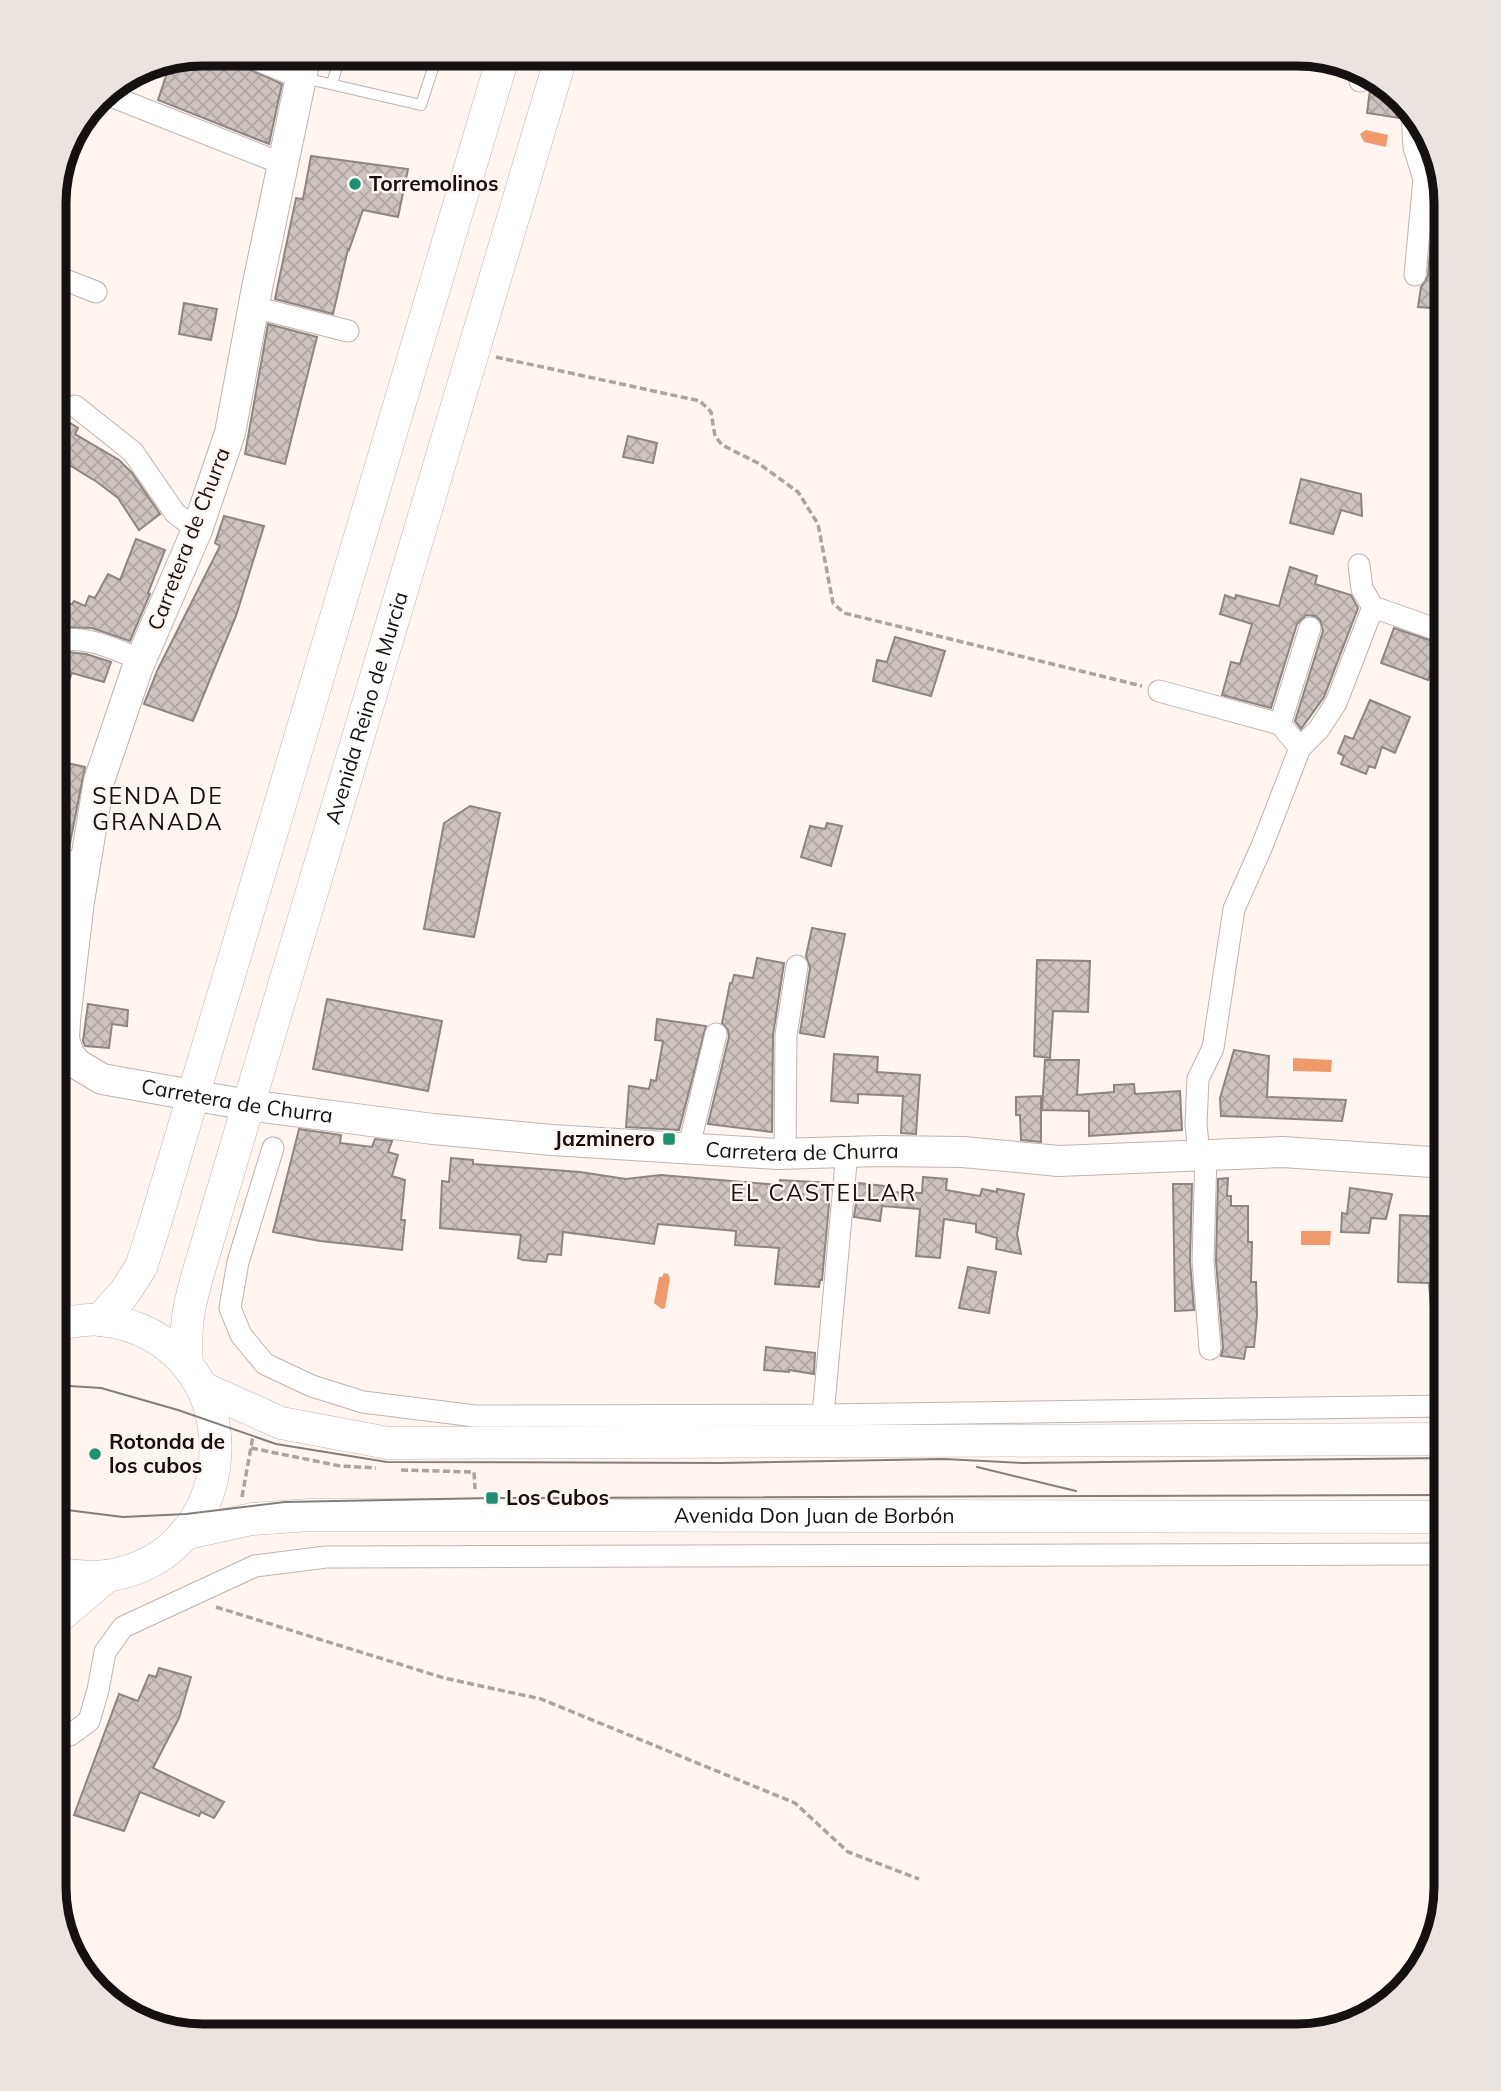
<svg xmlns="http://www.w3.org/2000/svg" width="1501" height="2091" viewBox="0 0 1501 2091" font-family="Mulish,sans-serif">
  <defs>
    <pattern id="building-cross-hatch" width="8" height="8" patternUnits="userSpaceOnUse" patternTransform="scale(1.75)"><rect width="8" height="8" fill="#cdc4c0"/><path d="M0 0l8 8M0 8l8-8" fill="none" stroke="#afa7a4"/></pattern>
  </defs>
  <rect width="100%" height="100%" fill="#fef5f1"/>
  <path fill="#f0996a" d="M1366 130 1388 135 1386 147 1364 142 1360 134Z
    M1293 1058 1332 1060 1331 1072 1293 1071Z
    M1301 1231H1331L1330 1245H1301Z
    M664 1273 668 1274 670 1278 665 1308 662 1309 654 1303 659 1277H662Z"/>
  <path fill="url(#building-cross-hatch)" stroke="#8d8582" stroke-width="2" d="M203 54H216L282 84 269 144 158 100 171 61Z
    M1374 76 1403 104 1399 118 1367 113 1370 90Z
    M311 156 408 169 398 217 363 210 349 250 348 249 333 314 275 299 296 198 303 199Z
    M1437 166 1447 203 1445 309 1418 307 1421 287 1428 276Z
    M184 303 217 309 211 340 179 334Z
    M268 324 317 337 285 464 245 454Z
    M55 414 78 428 75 434 119 460 132 473 160 514 139 530 118 498 97 482 61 460 64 454 55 448Z
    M628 436 657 443 653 463 623 457Z
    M1301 479 1361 494 1362 516 1341 510 1333 534 1290 523Z
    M224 516 264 526 236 616 193 721 144 704 158 669 220 546 215 543Z
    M136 539 165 550 148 593 150 594 130 641 92 628 55 627V603L72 604 74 601 85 606 89 596 95 598 108 574 120 580Z
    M1290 567 1317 576 1315 584 1351 595 1358 608 1324 697 1301 729 1295 721 1323 631 1320 620 1315 616 1306 615 1297 624 1271 708 1222 695 1231 662 1240 664 1252 624 1220 614 1225 595 1235 599 1236 595 1279 606Z
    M1394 628 1447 646V680L1430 674 1428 680 1381 663Z
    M895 637 945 651 931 696 873 681 877 660 887 662Z
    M67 652 86 654 111 662 104 682 72 673 68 682 54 678 55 653Z
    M1370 700 1410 717 1395 753 1382 747 1375 768 1369 766 1366 774 1341 764 1344 756 1338 753 1345 736 1353 739Z
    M54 760 85 767 69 848 54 845Z
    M470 806 500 813 474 937 424 929 444 823Z
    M827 823 842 826 831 866 801 857 810 826 825 829Z
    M812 928 845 934 824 1037 800 1033 810 968 806 956Z
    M757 958 784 963 773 1035 772 1132 708 1124 729 1037 728 1030 722 1023 730 983H732L734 975 753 978Z
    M1037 960 1090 961 1088 1012 1053 1011 1050 1058 1034 1056Z
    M327 999 442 1021 428 1091 313 1069Z
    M88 1004 128 1010 127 1026 112 1024 109 1048 85 1046 83 1041Z
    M657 1019 706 1026 679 1130 626 1127 629 1086 649 1089 651 1080 656 1081 663 1041 655 1040Z
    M1234 1050 1269 1056 1267 1097 1346 1100 1342 1121 1221 1116 1220 1098Z
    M834 1054 878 1057 877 1072 920 1075 916 1134 901 1133 903 1096 858 1094V1103L831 1101Z
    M1045 1060H1079L1077 1095 1114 1092V1085L1134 1084 1135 1094 1180 1091 1182 1130 1089 1136V1111L1042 1110Z
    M1041 1096V1142L1021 1140 1020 1115H1016V1097Z
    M299 1129 341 1135 340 1143 372 1147 375 1139 392 1141 388 1152 398 1155 392 1176 405 1180 401 1220H405L402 1250 320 1241 273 1232Z
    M451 1158 473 1160V1164L580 1172 626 1179 661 1175 779 1185 780 1180 831 1183 822 1280H820L819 1287 775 1284 779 1248 735 1245 736 1231 658 1224 654 1244 563 1232 561 1255 548 1254 546 1262 523 1260 518 1258 521 1235 440 1228 442 1181 449 1182Z
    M923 1177 947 1179 946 1190 980 1196 982 1189 997 1192V1189L1024 1194 1017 1234 1021 1254 996 1249 997 1238 976 1232V1224L944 1219 940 1258 916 1256 920 1209 882 1206 880 1221 854 1217 859 1183 884 1186V1192L922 1193Z
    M1228 1178 1227 1196H1231V1206H1248V1242H1252L1251 1282H1256L1257 1315 1254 1347H1246L1244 1359 1221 1356 1223 1348 1216 1261 1218 1179Z
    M1173 1184H1192L1190 1261 1194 1310 1175 1311Z
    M1350 1188 1392 1194 1386 1219 1371 1218 1369 1233 1341 1232 1342 1213 1347 1214Z
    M1400 1215 1447 1217V1360H1435L1429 1283 1398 1282Z
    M968 1267 996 1272 989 1313 959 1308Z
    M766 1347 815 1353 814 1374 789 1370V1372L764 1370Z
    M159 1668 191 1677 179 1718 153 1768 224 1802 214 1818 201 1812 199 1816 140 1792 124 1831 74 1815 119 1694 138 1701 149 1675 156 1677Z"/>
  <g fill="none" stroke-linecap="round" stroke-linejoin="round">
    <g stroke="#bdb4b0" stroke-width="12">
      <path id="lane" d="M304 78 421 105 436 59 418 54
        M332 83 341 54"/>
    </g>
    <g stroke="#bdb4b0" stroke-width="23">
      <path id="street" d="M243 54 301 78
        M1360 81 1362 71
        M103 93 283 164
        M1412 113 1414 147 1424 179 1415 275
        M55 276 96 292
        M253 307 348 331
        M75 406 133 452 175 513 197 530
        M1359 565 1362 589 1373 607 1447 633
        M55 640C88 636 110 647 141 660
        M1159 691 1280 724 1300 748
        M1280 724 1310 628
        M54 858 85 865
        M54 1080 69 1055
        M273 1148 238 1262 230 1308 241 1335 265 1364 312 1386 363 1402 475 1416 823 1415 1447 1406
        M688 1150 716 1034
        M785 1154 786 1035 797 966
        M1206 1154 1203 1261 1210 1349
        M1199 1155 1196 1124 1198 1079 1213 1048 1234 909 1262 846 1300 748 1319 729 1336 703 1373 607
        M823 1415 847 1152
        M54 1731 70 1735 89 1721 98 1690 105 1652 123 1627 255 1566 326 1557 1447 1554"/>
    </g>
    <g stroke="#bdb4b0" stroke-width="32">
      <g id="secondary">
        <path id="s1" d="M306 54 257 288 230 433 197 530 137 669 99 781 79 901 65 1020 64 1039 69 1055 77 1064 102 1079 248 1105 433 1129 552 1140 778 1154 880 1151 963 1152 1059 1161 1282 1152 1447 1163"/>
      </g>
    </g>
    <g stroke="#bdb4b0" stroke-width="33">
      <g id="primary">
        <path d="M100 1320 125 1292 141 1267 154 1227 504 54"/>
        <path id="s2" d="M187 1364C184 1326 189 1304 200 1267L562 54"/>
        <path d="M203 1388 281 1423 388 1443 1447 1439"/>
        <path id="s3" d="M184 1534 252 1519 310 1515 1447 1517"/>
        <path d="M54 1573C72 1576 89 1578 107 1576 253 1553 252 1338 102 1320 87 1318 69 1323 54 1324"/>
        <path d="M54 1621 107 1576"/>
      </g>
    </g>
    <path stroke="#aaa3a0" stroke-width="3.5" stroke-dasharray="7 3.5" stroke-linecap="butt" d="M55 316 63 300
      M496 357 700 401 711 412 715 436 722 445 758 463 798 492 818 524 833 603 844 613 1142 686
      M251 1448 340 1466 376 1468
      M401 1470 474 1472 475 1489
      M242 1497 253 1436
      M216 1607 444 1678 541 1699 795 1803 848 1852 919 1879"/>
    <use href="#lane" stroke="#fff" stroke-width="10"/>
    <use href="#street" stroke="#fff" stroke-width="21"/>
    <use href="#secondary" stroke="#fff" stroke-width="30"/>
    <use href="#primary" stroke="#fff" stroke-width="32"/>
    <path stroke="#847e7b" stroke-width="2" d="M54 1385 101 1388 178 1410 276 1444 387 1462 721 1463 944 1459 1023 1463 1447 1458
      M977 1467 1076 1491
      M54 1505 67 1510 123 1517 186 1514 285 1502 492 1498 1447 1495"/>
  </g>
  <g fill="#1d9072" stroke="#fef5f1" stroke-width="2.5">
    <circle cx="355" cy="184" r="7"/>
    <rect x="662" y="1132" width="14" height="14" rx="3.5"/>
    <circle cx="95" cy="1454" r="7"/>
    <rect x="485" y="1491" width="14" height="14" rx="3.5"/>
  </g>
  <g text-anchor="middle" stroke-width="5" stroke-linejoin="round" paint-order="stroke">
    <g font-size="21" font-weight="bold" fill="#141110" stroke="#fef5f1" text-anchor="start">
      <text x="369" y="191">Torremolinos</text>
      <text x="655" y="1146" text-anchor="end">Jazminero</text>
      <text x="109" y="1449">Rotonda de<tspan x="109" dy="24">los cubos</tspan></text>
      <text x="506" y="1505">Los Cubos</text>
    </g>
    <g font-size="21" fill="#141110" stroke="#fef5f1">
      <text transform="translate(189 539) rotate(-69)" y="7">Carretera de Churra</text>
      <text dy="7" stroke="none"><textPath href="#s2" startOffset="682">Avenida Reino de Murcia</textPath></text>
      <text dy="7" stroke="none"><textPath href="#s1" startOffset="1214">Carretera de Churra</textPath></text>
      <text dy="7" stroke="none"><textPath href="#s1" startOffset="1782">Carretera de Churra</textPath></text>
      <text dy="7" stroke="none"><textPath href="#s3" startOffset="632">Avenida Don Juan de Borbón</textPath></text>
    </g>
    <g font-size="23" letter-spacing="2" fill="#141110" stroke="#fef5f1">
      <text x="158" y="804">SENDA DE<tspan x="158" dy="26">GRANADA</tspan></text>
      <text x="824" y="1201">EL CASTELLAR</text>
    </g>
  </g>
  <path d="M0 0H1501V2091H0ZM203 66H1297A137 137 0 0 1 1434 203V1887A137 137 0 0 1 1297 2024H203A137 137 0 0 1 66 1887V203A137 137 0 0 1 203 66Z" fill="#ebe3df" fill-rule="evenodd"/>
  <path fill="none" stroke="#141110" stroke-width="9" d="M203 66H1297A137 137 0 0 1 1434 203V1887A137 137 0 0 1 1297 2024H203A137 137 0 0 1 66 1887V203A137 137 0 0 1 203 66Z"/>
</svg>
